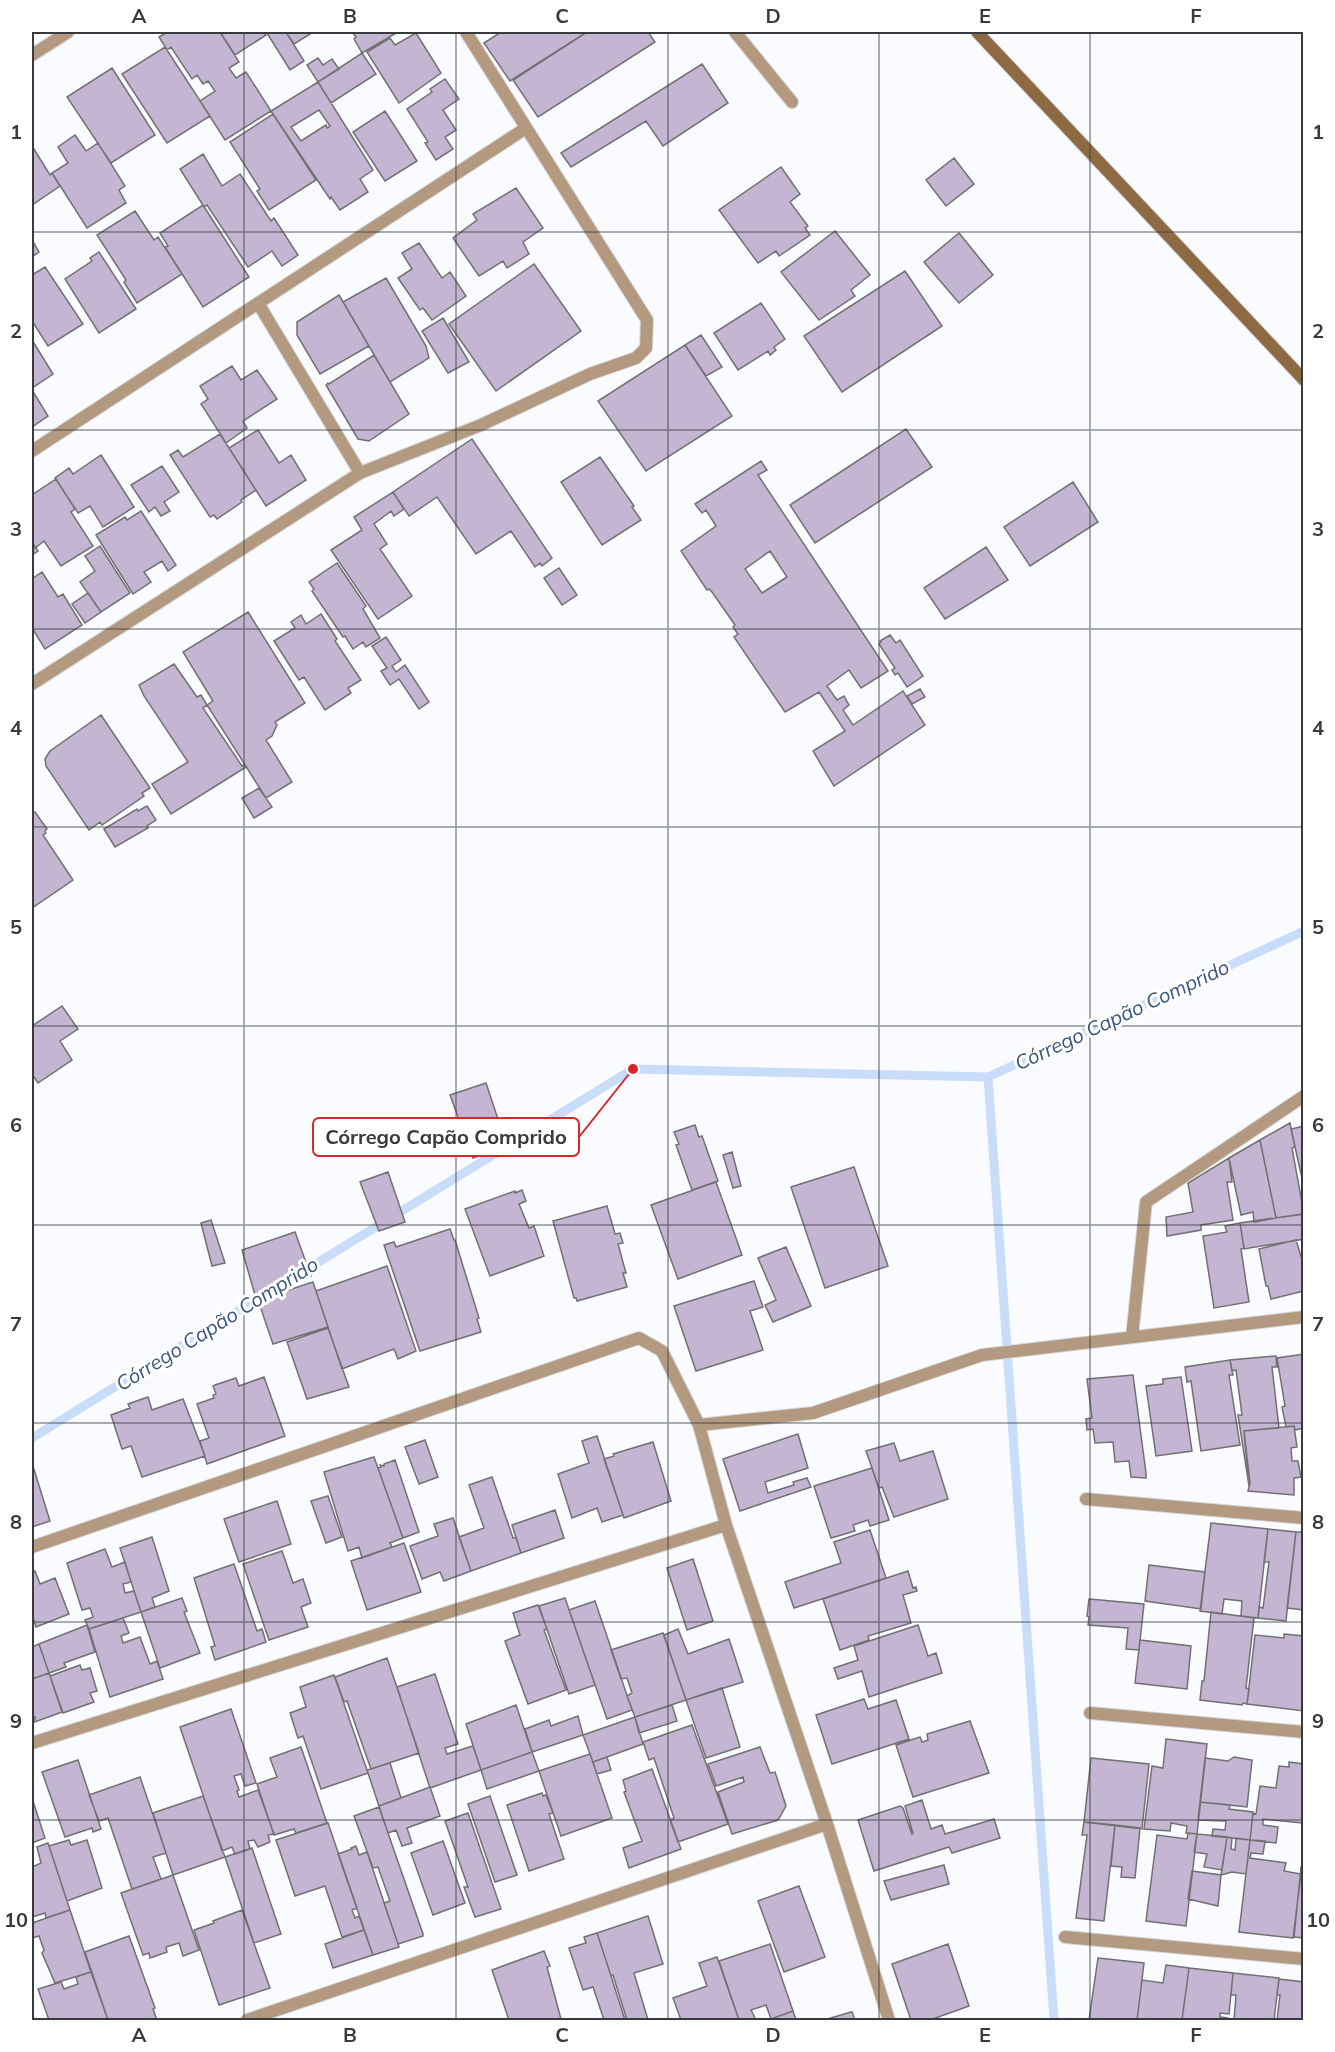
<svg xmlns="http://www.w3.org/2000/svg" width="1335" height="2052" viewBox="0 0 1335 2052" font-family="Mulish,sans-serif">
  <rect width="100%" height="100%" fill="#f9fbff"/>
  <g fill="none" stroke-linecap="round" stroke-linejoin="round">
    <path stroke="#c9dcf9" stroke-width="9" d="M988 1077 1054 2020
      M299 1274 633 1069 988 1077 1304 931
      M32 1438 285 1282"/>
  </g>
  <path fill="#c4b5d3" stroke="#727073" stroke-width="1.5" fill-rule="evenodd" d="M167 32H220L239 62 229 68 236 78 246 72 271 111 225 140 200 101 215 91 208 81 203 84 197 75 192 79 171 47 167 50 159 37Z
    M220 32H267L264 33 266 35 235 55Z
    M268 32H286L304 61 290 70 267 33Z
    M286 32H308L310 34 294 44Z
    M352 32H398L362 53 354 39 356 37Z
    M501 32H587L510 81 484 43Z
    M587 32H648L655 42 538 117 513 80Z
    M416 33 441 73 399 103 367 52 390 38 395 45Z
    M165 47 210 116 167 143 122 74Z
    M362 53 376 74 331 103 318 82Z
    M318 58 323 65 332 59 339 69 318 82 307 65Z
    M702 64 728 103 663 146 646 121 571 167 561 153Z
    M112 68 155 135 111 163 67 97Z
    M445 79 459 99 443 110 456 130 445 137 453 149 436 160 425 143 428 142 407 109 432 92 430 89Z
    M318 82 373 170 360 179 368 192 340 210 331 197 330 199 271 111ZM319 110 330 126 327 128 326 125 301 141 291 127Z
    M385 111 417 161 385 181 353 132Z
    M273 114 316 180 269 210 257 191 260 189 230 142Z
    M75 135 86 151 98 143 125 186 119 190 126 203 87 228 52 173 68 163 58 147Z
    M32 146 50 175 52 173 60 186 32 205Z
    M203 154 222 186 240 174 271 221 274 218 298 255 282 266 272 251 248 267 207 205 204 207 201 202 180 169Z
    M954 158 974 184 946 206 926 180Z
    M781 167 800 194 790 202 808 226 805 228 810 235 779 256 776 251 758 263 719 210Z
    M516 188 543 228 523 242 529 254 507 268 503 261 479 276 453 238 477 220 473 214Z
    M203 205 249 277 203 307 165 247 168 246 160 233Z
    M135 211 154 240 158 237 182 274 137 303 124 282 126 280 97 235Z
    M835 231 870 275 851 290 855 296 819 320 781 272Z
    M959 233 993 275 959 303 924 262Z
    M32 240 39 252 32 257Z
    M419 243 442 278 450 272 466 296 432 320 423 308 420 310 398 278 412 269 402 253Z
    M99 252 136 309 99 333 65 279 92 261 90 258Z
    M534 264 581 331 496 391 449 324Z
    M45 267 83 324 48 346 32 321V275Z
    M905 271 942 326 842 392 804 336Z
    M386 278 426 346 429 358 390 382 343 302Z
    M339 295 369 346 320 374 297 335V322Z
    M761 303 785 339 774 347 776 350 770 355 768 351 738 370 714 333Z
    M443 318 469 362 448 373 422 331Z
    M701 335 722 367 706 376 685 345Z
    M32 340 53 374 32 388Z
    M685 345 732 416 646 471 598 401Z
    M374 355 409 414 369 441 358 439 326 385 328 383 329 384Z
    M232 366 241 380 257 370 277 399 243 421 247 428 226 443 201 404 208 399 200 386Z
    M32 390 48 416 32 427Z
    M906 429 932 467 815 543 790 505Z
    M258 430 279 463 291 455 306 480 266 506 229 448Z
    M220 434 256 490 241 500 242 502 217 519 214 515 210 517 170 455 178 450 183 457Z
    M472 439 552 558 542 566 540 563 535 567 511 531 476 554 437 497 409 516 393 492Z
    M101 455 134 507 103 527 90 506 78 513 55 478 69 468 73 474Z
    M600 457 634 506 632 507 641 520 602 545 561 482Z
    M761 461 767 470 758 475 888 671 861 688 849 670 827 686 837 700 844 696 849 705 843 710 853 725 903 691 925 725 834 786 813 751 845 731 819 692 785 712 734 637 738 634 733 627 735 625 712 592 709 589 707 590 681 551 716 526 706 510 702 513 695 504ZM770 551 787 577 762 593 745 569Z
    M162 466 179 492 164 502 170 511 161 516 155 507 149 512 131 485Z
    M56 479 75 509 71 512 93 546 61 566 44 541 35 548 32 542V495Z
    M1073 482 1098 522 1030 566 1004 527Z
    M393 492 404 509 394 516 391 511 374 524 387 544 380 549 412 596 378 619 331 550 362 530 354 517Z
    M141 511 176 565 168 571 162 561 144 572 151 582 133 594 96 535 125 517 127 520Z
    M32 542 38 551 32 555Z
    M100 546 130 593 101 612 80 582 95 571 85 556Z
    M986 547 1008 580 945 619 924 588Z
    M337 563 366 606 363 609 380 638 366 647 363 642 353 649 345 636 343 637 312 591 314 589 309 582Z
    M559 568 577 595 562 605 544 578Z
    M42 572 58 597 63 594 82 625 45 649 34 631 32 633V579Z
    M88 593 101 612 85 623 72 604Z
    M248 612 305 703 275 722 277 725 272 736 266 740 292 782 266 798 207 705 213 701 183 652Z
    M321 614 337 639 335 641 361 680 348 688 351 693 325 710 304 677 299 680 274 641 295 628 291 622 301 615 306 624Z
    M890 635 896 643 900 640 923 676 907 687 898 673 895 675 892 670 895 668 879 644 881 642 880 641Z
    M386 637 401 660 392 666 396 672 405 665 429 702 419 709 399 679 390 685 381 671 387 668 372 646Z
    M174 664 197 697 201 695 207 705 203 708 242 766 244 765 246 767 171 814 152 784 188 762 144 696 139 685Z
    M920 689 925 697 912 704 907 696Z
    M101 715 150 788 142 793 144 796 102 825 100 822 89 830 46 766 45 759 50 751Z
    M259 788 272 807 254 818 242 798Z
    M147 806 156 820 147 826 148 828 115 847 104 829 137 809 138 811Z
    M35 812 47 829 45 831 46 833 43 835 73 880 32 908V814Z
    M62 1006 78 1029 60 1041 72 1060 38 1083 32 1074V1026Z
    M486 1083 507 1146 473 1158 450 1095Z
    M1290 1123 1295 1147 1292 1148 1304 1214 1276 1218 1260 1140Z
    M695 1125 699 1137 702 1136 718 1181 692 1190 676 1145 679 1144 674 1132Z
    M1304 1126V1187L1291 1129Z
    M1260 1140 1276 1218 1254 1222 1253 1212 1241 1215 1229 1158Z
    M732 1152 741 1186 733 1188 723 1155Z
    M1229 1158 1232 1182H1227L1233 1220 1201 1225V1230L1167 1236 1166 1217 1193 1212 1188 1183Z
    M854 1167 888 1266 825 1288 791 1187Z
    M388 1172 405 1222 379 1231 360 1182Z
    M716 1182 742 1255 678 1279 651 1205Z
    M522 1190 526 1201 519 1204 529 1228 534 1226 544 1256 490 1276 465 1209 515 1191V1193Z
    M607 1206 615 1234 620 1233 623 1243 618 1244 626 1273H623L627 1287 577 1301 576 1298H574L553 1221Z
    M1302 1214 1304 1239 1244 1249 1240 1223Z
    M211 1220 225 1263 212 1266 201 1223Z
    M1240 1223 1244 1248 1241 1249 1249 1302 1214 1308 1203 1236 1227 1232 1225 1226Z
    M450 1229 454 1240H455L479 1318 477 1319 481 1332 420 1351 384 1245 394 1242 396 1247Z
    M295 1232 311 1276 255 1295 242 1250Z
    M1296 1240 1304 1266V1291L1271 1299 1268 1286H1266L1259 1249Z
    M786 1247 811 1306 773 1322 765 1305 776 1300 758 1258Z
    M387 1266 416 1351 398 1359 394 1349 342 1369 316 1291Z
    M754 1281 763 1307 750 1311 763 1350 696 1371 674 1306Z
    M313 1282 328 1327 273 1344 258 1300Z
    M328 1328 349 1387 307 1399 287 1342Z
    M1304 1354V1428L1295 1430 1294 1426 1286 1427 1282 1407 1285 1406 1277 1358Z
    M1276 1356 1277 1367H1272L1279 1428 1244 1431 1249 1486 1238 1415H1242L1236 1370 1232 1371 1230 1360Z
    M1230 1360 1233 1375H1229L1240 1445 1201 1451 1191 1381 1187 1382 1185 1367Z
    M1133 1375 1146 1473V1478L1131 1477 1129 1461 1115 1462 1113 1442 1095 1443 1093 1429 1087 1430 1086 1419 1092 1418 1087 1379Z
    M264 1377 285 1436 207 1464 200 1441 209 1438 197 1404 214 1398 213 1395 216 1394 213 1386 215 1385 236 1378 239 1386Z
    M1181 1377 1192 1451 1156 1456 1146 1386 1163 1384V1379Z
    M148 1397 152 1410 183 1399 205 1456 142 1477 131 1446 122 1449 111 1415 130 1408 128 1404Z
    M1294 1426 1297 1447 1291 1448 1292 1461H1298L1301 1477 1294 1478V1495L1248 1491 1250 1483 1244 1431Z
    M798 1434 808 1468 765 1482 768 1493 794 1485 793 1482 807 1478 811 1487 740 1511 723 1459Z
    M597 1436 623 1515 602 1522 597 1508 572 1518 558 1474 589 1463 582 1441Z
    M425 1440 438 1477 419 1484 405 1447Z
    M653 1442 671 1501 624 1518 604 1459 614 1456 613 1454Z
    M894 1443 900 1461 933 1451 948 1499 894 1517 882 1487 879 1488 866 1451Z
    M374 1457 403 1538 390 1543 392 1547 362 1558 359 1547 348 1551 324 1472Z
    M395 1460 419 1532 403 1538 378 1468 381 1467 380 1465 384 1466V1464Z
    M32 1463 50 1521 32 1527Z
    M872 1468 889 1520 870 1526 868 1520 853 1525 855 1531 831 1538 814 1486Z
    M492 1477 513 1538 516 1537 521 1553 471 1571 459 1537 484 1528 469 1485Z
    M328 1496 342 1537 326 1543 311 1501Z
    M277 1501 291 1544 239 1562 224 1519Z
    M555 1510 564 1538 521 1553 512 1525Z
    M453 1518 471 1571 444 1581 440 1572 422 1579 410 1546 438 1536 434 1524Z
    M1211 1523 1268 1529 1258 1618 1241 1616 1242 1601 1224 1599 1222 1614 1200 1611Z
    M1268 1529 1296 1532 1286 1621 1258 1618 1259 1607 1263 1608 1269 1562H1264Z
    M870 1530 886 1578 794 1608 785 1582 841 1563 834 1542Z
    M1296 1532H1304V1610L1287 1608Z
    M152 1537 169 1591 152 1598 155 1607 141 1612 120 1548Z
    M404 1543 421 1592 367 1610 351 1561Z
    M105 1549 112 1567 125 1562 131 1582 123 1584 125 1593 134 1591 141 1612 89 1629 85 1620 93 1617 90 1608 82 1610 67 1563Z
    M282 1551 293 1583 303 1579 311 1603 301 1607 308 1627 269 1640 243 1564Z
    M693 1559 713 1621 687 1630 667 1568Z
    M234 1564 257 1631 262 1629 266 1642 215 1660 211 1647 215 1646 194 1578Z
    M1149 1565 1205 1572 1201 1609 1145 1601Z
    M35 1571 40 1584 55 1578 69 1614 36 1627 32 1614V1573Z
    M908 1571 913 1588 916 1587 917 1591 903 1595 911 1623 868 1636 869 1640 840 1650 823 1599Z
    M182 1598 187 1611 184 1612 200 1653 160 1668 141 1612Z
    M565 1598 595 1685 569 1694 539 1606Z
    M1089 1599 1144 1604 1139 1650 1126 1649 1128 1628 1088 1625 1089 1617 1087 1616Z
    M595 1601 632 1710 607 1719 569 1610Z
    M538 1605 547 1629 544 1630 566 1690 528 1704 505 1641 520 1635 513 1613Z
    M1211 1612 1254 1618 1246 1688 1249 1689 1247 1704 1243 1703 1242 1705 1200 1700 1202 1681H1204Z
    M123 1618 129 1633 121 1636 123 1643 140 1637 150 1664 157 1661 163 1679 110 1697 89 1629Z
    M87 1625 95 1652 64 1663 66 1667 49 1673 39 1644Z
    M918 1625 928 1656 936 1653 942 1673 869 1697 862 1671 838 1679 834 1668 858 1660 854 1646Z
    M678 1629 688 1654 729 1639 743 1682 686 1700 664 1635Z
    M663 1633 686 1700 635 1717 627 1696 632 1693 627 1678 621 1679 611 1650Z
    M1284 1634 1304 1636V1711L1247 1704 1255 1635 1284 1638Z
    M1140 1640 1191 1646 1187 1689 1135 1683Z
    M39 1644 49 1673 32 1679V1647Z
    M387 1658 419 1753 371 1769 347 1701 344 1702 335 1677Z
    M80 1665 82 1670 90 1668 97 1691 90 1693 94 1702 63 1713 50 1676Z
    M49 1673 62 1712 32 1723 35 1719V1717L32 1718V1679Z
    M435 1674 458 1744 445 1748 447 1754 473 1746 481 1770 430 1788 397 1687Z
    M334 1675 368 1773 321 1789 303 1736 298 1738 290 1713 306 1707 300 1687Z
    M722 1688 740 1747 706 1758 686 1700Z
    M864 1699 868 1709 896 1700 909 1739 832 1764 816 1715Z
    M516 1705 532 1752 481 1770 466 1724Z
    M672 1705 677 1721 639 1733 635 1717Z
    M231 1709 256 1783 245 1786 241 1774 234 1776 239 1790 237 1791 239 1797 258 1790 274 1834 268 1835 270 1842 258 1847 254 1840 248 1841 250 1849 235 1854 232 1847 222 1851 180 1727Z
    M578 1716 583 1735 532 1752 525 1729 549 1720 551 1726Z
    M635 1717 643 1744 593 1762 583 1735Z
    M970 1721 989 1773 913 1797 896 1745 920 1737 922 1742 928 1740 927 1734Z
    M692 1725 728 1824 678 1842 670 1820 674 1818 654 1758 649 1760 643 1742Z
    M1166 1739 1207 1744 1197 1834 1186 1833 1187 1826 1171 1823 1170 1831 1144 1829 1152 1766 1163 1768Z
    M301 1747 327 1823 296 1833 294 1829 274 1835 257 1784 277 1777 270 1758Z
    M760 1747 770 1773 775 1772 786 1806 778 1820 732 1834 718 1792 744 1782 743 1777 716 1786 708 1764Z
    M532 1752 539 1771 487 1789 481 1770Z
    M590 1754 612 1818 561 1836 539 1771Z
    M607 1757 611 1770 597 1774 593 1762Z
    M1234 1757 1252 1760 1247 1807 1200 1802 1205 1758 1228 1761Z
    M1091 1758 1149 1764 1142 1829 1084 1822Z
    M78 1760 101 1829 93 1832 92 1828 65 1837 42 1772Z
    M1289 1762 1304 1764 1302 1823 1263 1819V1825L1278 1827 1276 1843 1250 1840 1253 1813 1256 1814 1260 1786 1276 1788 1279 1766 1289 1767Z
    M390 1763 401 1798 379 1806 367 1770Z
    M652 1769 681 1849 629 1868 623 1848 642 1841 624 1792 626 1791 623 1780Z
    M140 1777 166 1853 153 1857 161 1879 132 1889 108 1818 99 1821 89 1795Z
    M430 1787 440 1816 407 1828 412 1843 402 1846 396 1830 388 1833 379 1806Z
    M542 1793 543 1796 546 1795 553 1813 549 1814 564 1859 529 1871 507 1805Z
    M203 1796 225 1857 173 1875 153 1813Z
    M490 1796 517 1875 495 1882 468 1804Z
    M32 1798 45 1838 32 1843Z
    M922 1800 931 1829 942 1825 945 1834 994 1819 1000 1838 952 1853 949 1847 874 1871 858 1820 900 1806 903 1808 912 1834 913 1833 905 1806Z
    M1200 1802 1230 1805 1229 1809 1253 1812 1250 1840 1212 1836 1213 1829 1225 1830 1226 1821 1198 1820Z
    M379 1807 423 1934V1936L398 1944 384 1903 390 1901 378 1867 373 1868 354 1816Z
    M468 1813 501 1909 475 1917 464 1887H468L445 1821Z
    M1084 1822 1115 1825 1104 1921 1076 1918 1087 1835H1082Z
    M328 1823 357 1908 352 1910 355 1918 359 1916 364 1930 342 1937 325 1886 295 1896 276 1840Z
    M1115 1825 1140 1828 1135 1878 1121 1877 1122 1867 1111 1866Z
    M1188 1833 1197 1834 1186 1926 1146 1921 1157 1835 1187 1839Z
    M1197 1834 1227 1837 1222 1870 1204 1867 1207 1854 1194 1852Z
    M1227 1837 1232 1838 1231 1849 1235 1850 1236 1838 1250 1840 1246 1874 1232 1872 1221 1875Z
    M69 1840 71 1845 87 1840 102 1888 67 1901 49 1846Z
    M1250 1840 1265 1841 1263 1854 1251 1853 1250 1858 1286 1863 1284 1871 1301 1874 1293 1938 1239 1932Z
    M443 1841 465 1903 433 1915 411 1853Z
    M48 1843 70 1910 46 1918 45 1913 32 1917 34 1923H32V1867L41 1863 37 1847Z
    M356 1846 359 1855 367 1852 399 1947 373 1955 338 1854 352 1849 351 1848Z
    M252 1848 281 1934 254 1943 225 1857Z
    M944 1865 949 1884 891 1900 884 1881Z
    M1301 1867H1304V1938L1294 1937Z
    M1192 1871 1221 1875 1218 1906 1188 1899Z
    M173 1875 199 1950 183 1956 179 1943 166 1947 167 1952 150 1958 149 1953 143 1955 121 1893Z
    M799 1886 825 1957 784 1972 758 1901Z
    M70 1910 91 1972 55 1983 42 1953 44 1950 39 1936 32 1938V1923Z
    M242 1910 270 1988 219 2005 194 1930 214 1923 213 1921Z
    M648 1916 663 1964 634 1973 648 2020H627L613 1975 611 1976 597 1933Z
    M364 1930 373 1955 333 1968 325 1944Z
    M597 1933 611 1976 625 2020H604L593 1987 583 1990 569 1948 586 1943 584 1937Z
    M129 1936 155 2008 153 2009 157 2020H108L85 1952Z
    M770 1944 793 2011 771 2019 766 2005 751 2010 756 2020H739L719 1961Z
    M948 1944 969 2006 930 2020H911L892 1964Z
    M544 1951 550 1966 547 1967 561 2019 509 2020 492 1970Z
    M717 1957 739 2020H681L673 1998 707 1986 699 1963Z
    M1098 1958 1144 1963 1137 2020H1089Z
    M1166 1965 1189 1968 1182 2020H1137L1142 1980 1163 1983Z
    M1189 1968 1233 1973 1229 2014 1220 2013V2017L1228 2018V2020H1182Z
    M91 1972 108 2020H49L38 1989 61 1982 64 1989 78 1984 76 1977Z
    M1233 1973 1279 1978 1274 2020H1234L1236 1995H1231Z
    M1279 1979 1304 1982V2020H1277L1280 1995H1277Z
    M793 2011 796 2020H767L771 2019Z
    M851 2012H852L855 2020H824Z"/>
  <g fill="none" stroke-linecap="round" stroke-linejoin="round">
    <g stroke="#d6d8dc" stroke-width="14">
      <path id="minor" d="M735 32 792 102
        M32 55 68 32
        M258 303 360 473
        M32 451 526 128
        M32 684 360 473 481 425 590 374 636 358 646 348 647 320 466 32
        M1132 1337 1146 1202 1304 1096
        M699 1425 813 1413 982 1355 1304 1317
        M1086 1499 1304 1518
        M32 1547 639 1338 662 1351 699 1425 726 1525 827 1824 889 2020
        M1090 1713 1304 1732
        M32 1743 726 1525
        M1065 1937 1304 1959
        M247 2020 827 1824"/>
    </g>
    <g stroke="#d6d8dc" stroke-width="14">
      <path id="secondary" d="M977 32 1304 380"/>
    </g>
    <use href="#minor" stroke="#b3997f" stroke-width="12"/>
    <use href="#secondary" stroke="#8e6a43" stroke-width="12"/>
  </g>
  <path fill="none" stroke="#393a3c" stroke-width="1.5" stroke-opacity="0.55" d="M244 32V2020M456 32V2020M668 32V2020M879 32V2020M1090 32V2020M32 232H1304M32 430H1304M32 629H1304M32 827H1304M32 1026H1304M32 1225H1304M32 1423H1304M32 1622H1304M32 1820H1304"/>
  <g text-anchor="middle" stroke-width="6" stroke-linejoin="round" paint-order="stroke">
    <g font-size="20" font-style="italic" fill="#3a557e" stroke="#fff">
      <text transform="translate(1122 1015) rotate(-25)" y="7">Córrego Capão Comprido</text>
      <text transform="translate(217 1324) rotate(-32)" y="7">Córrego Capão Comprido</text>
    </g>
  </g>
  <path fill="none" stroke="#d62828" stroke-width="2" d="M633 1069L579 1137"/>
  <circle fill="#d62828" stroke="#fff" stroke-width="2" cx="633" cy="1069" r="6"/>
  <rect fill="#fff" stroke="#d62828" stroke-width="2" x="313" y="1118" width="266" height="38" rx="6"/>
  <g font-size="20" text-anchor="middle" font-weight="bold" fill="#393a3c">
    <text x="446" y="1144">Córrego Capão Comprido</text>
  </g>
  <rect width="1335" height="2052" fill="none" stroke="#ffffff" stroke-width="66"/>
  <rect x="33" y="33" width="1269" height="1986" fill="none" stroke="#393a3c" stroke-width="2"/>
  <g font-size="20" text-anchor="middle" font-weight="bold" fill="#393a3c">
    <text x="139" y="23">A</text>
    <text x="350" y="23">B</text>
    <text x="562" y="23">C</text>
    <text x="773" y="23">D</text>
    <text x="985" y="23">E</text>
    <text x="1196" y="23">F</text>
    <text x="16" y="139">1</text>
    <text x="1318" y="139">1</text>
    <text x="16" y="338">2</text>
    <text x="1318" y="338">2</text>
    <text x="16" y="536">3</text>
    <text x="1318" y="536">3</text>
    <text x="16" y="735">4</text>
    <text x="1318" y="735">4</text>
    <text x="16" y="934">5</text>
    <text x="1318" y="934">5</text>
    <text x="16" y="1132">6</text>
    <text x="1318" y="1132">6</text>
    <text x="16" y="1331">7</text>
    <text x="1318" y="1331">7</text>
    <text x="16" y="1529">8</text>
    <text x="1318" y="1529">8</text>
    <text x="16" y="1728">9</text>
    <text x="1318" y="1728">9</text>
    <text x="16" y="1927">10</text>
    <text x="1318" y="1927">10</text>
    <text x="139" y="2042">A</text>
    <text x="350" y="2042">B</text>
    <text x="562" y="2042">C</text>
    <text x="773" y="2042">D</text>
    <text x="985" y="2042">E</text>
    <text x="1196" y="2042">F</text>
  </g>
</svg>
